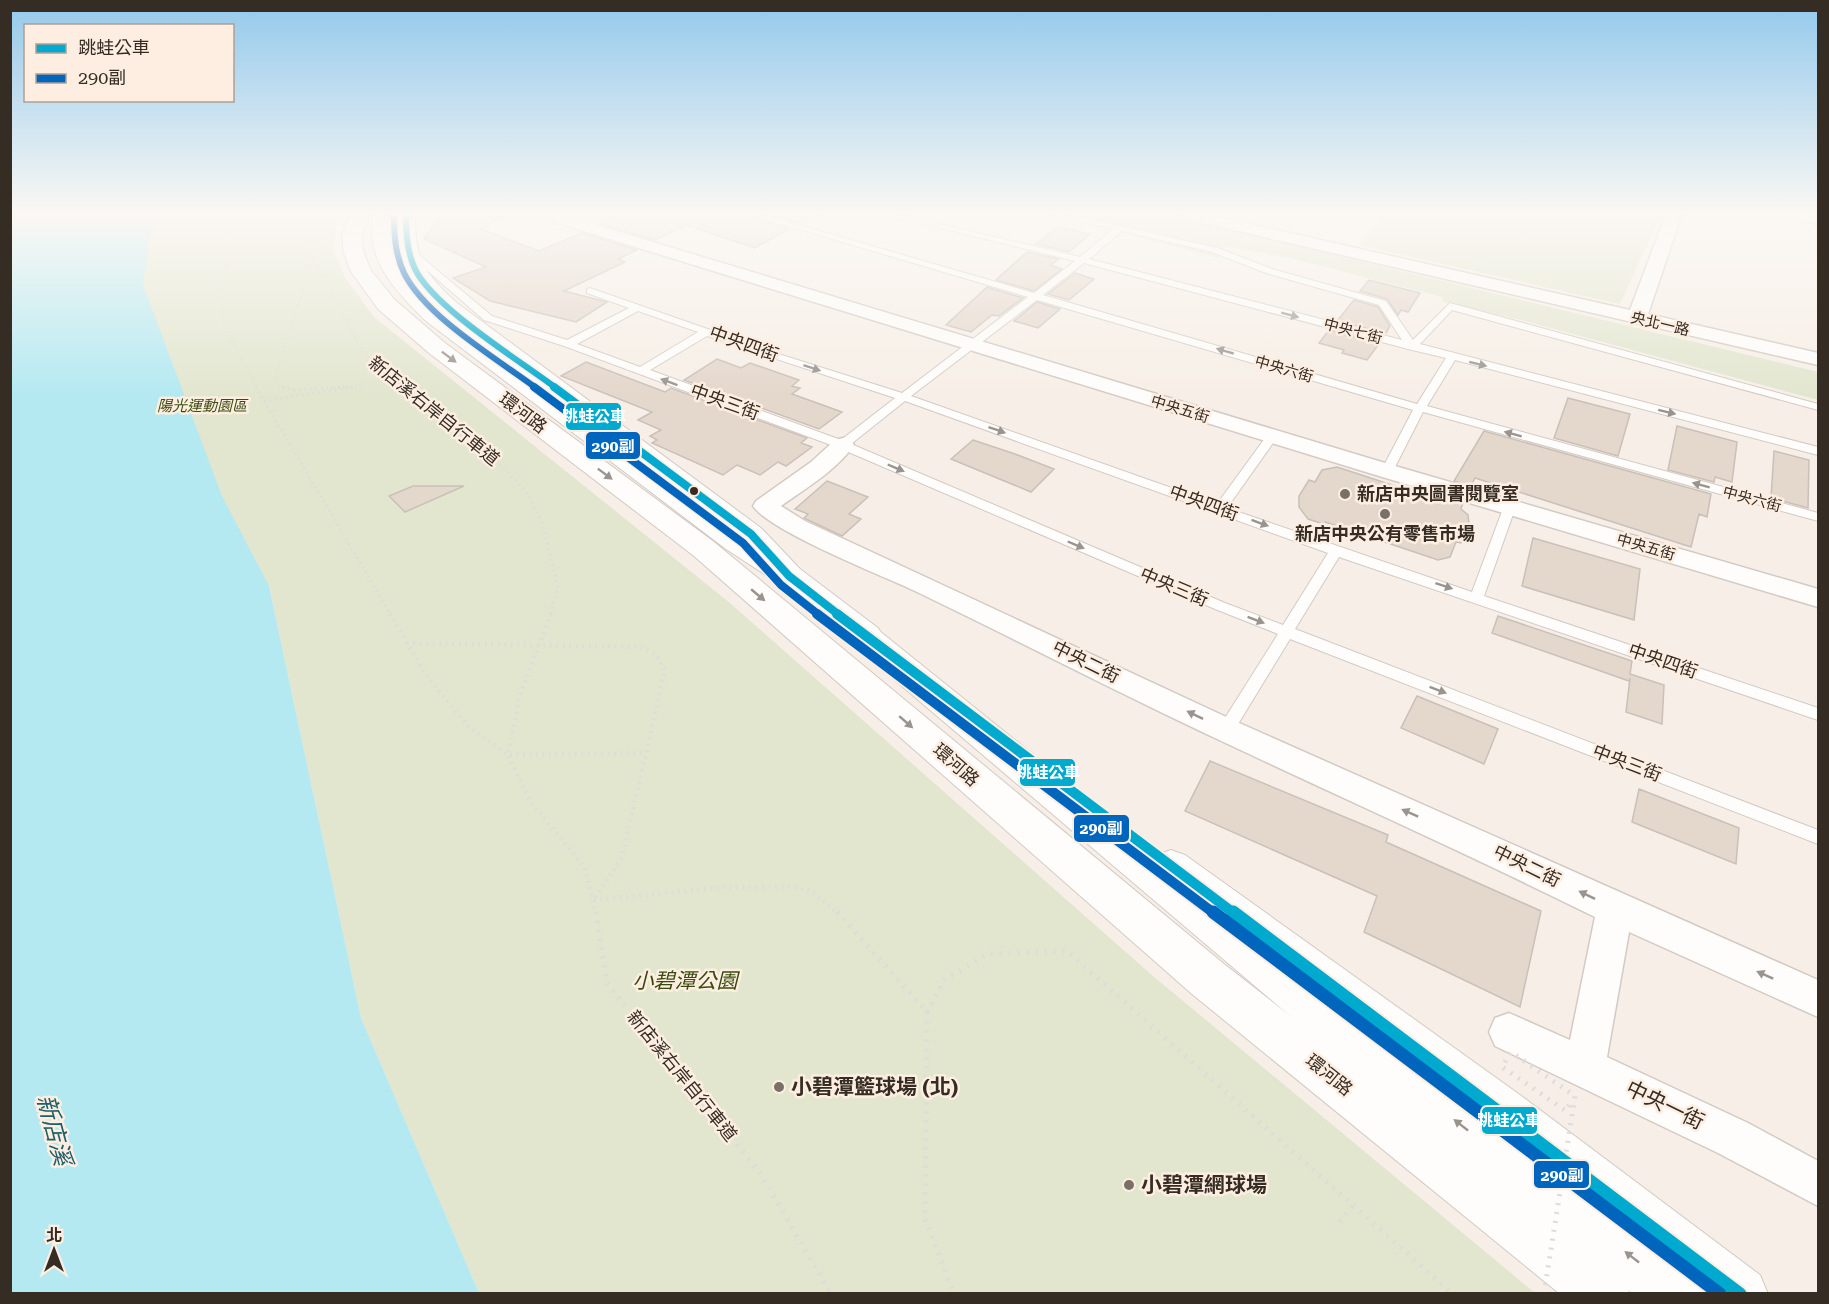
<svg xmlns="http://www.w3.org/2000/svg" width="1829" height="1304" viewBox="0 0 1829 1304" font-family="'Roboto Serif','Noto Sans TC',serif">
  <rect width="100%" height="100%" fill="#f7efe7"/>
  <path fill="#e2e6cf" d="M11 214H338L333 250 345 278 374 317 730 603 1153 976 1535 1293H479L361 1018 269 586Z
    M1050 214H1165L1818 372V400L1521 320 1443 302V297L1290 258 1225 246 1218 258Z
    M1385 214H1661L1620 304 1359 245Z"/>
  <path fill="#b4e9f2" d="M10 214H153L143 285 222 496 269 586 361 1018 479 1293H11Z"/>
  <path fill="#e4d7cc" stroke="#c9c1b9" stroke-width="1.5" d="M459 214H511L480 229 539 251 582 233 637 250 618 259 625 262 564 291 607 302 576 322 490 301 453 278 486 267 424 239 436 222Z
    M624 214H746L789 229 755 248 686 225 655 240 601 224Z
    M769 214H818L800 223Z
    M1059 227 1090 234 1069 252 1036 244Z
    M1027 252 1059 259 1051 265 1062 269 1034 291 996 280Z
    M1075 273 1094 279 1069 300 1048 294Z
    M1369 280 1420 293 1408 312 1401 310 1398 315 1387 299 1360 291Z
    M987 287 1023 298 999 316 992 315 971 332 946 325Z
    M1354 300 1378 307 1390 326 1386 333 1337 321Z
    M1037 302 1060 309 1038 328 1014 321Z
    M1329 330 1379 344 1367 360 1342 353 1344 350 1319 343Z
    M717 359 741 368 750 363 799 380 792 386 800 388 792 394 842 412 819 429 684 380Z
    M586 362 665 392 671 388 807 438 801 443 812 447 786 466 778 462 760 475 737 465 723 475 652 443 657 440 650 436 661 430 638 420 652 412 561 376Z
    M1568 398 1630 414 1618 456 1554 438Z
    M1677 426 1737 442 1732 482 1715 477 1714 482 1668 470Z
    M1484 431 1711 494 1707 517 1699 514 1691 547 1475 478 1471 486 1454 481Z
    M973 440 1015 454 1054 469 1031 492 951 459Z
    M1774 451 1809 460 1808 508 1771 498Z
    M1337 467 1438 500 1445 498 1463 503 1461 509 1468 515 1469 524 1461 543 1456 542 1450 557 1438 560 1325 522 1324 524 1308 519 1299 507V496L1309 480 1315 482 1322 470Z
    M827 481 868 497 849 514 861 519 842 536 806 519 804 518 808 514 795 509Z
    M413 486H464L405 512 389 496Z
    M1533 538 1640 569 1634 620 1522 586Z
    M1498 616 1632 661 1630 674 1664 685 1662 724 1626 712 1630 678 1629 681 1492 633Z
    M1417 696 1498 729 1484 764 1401 728Z
    M1210 761 1388 835 1386 842 1541 911 1520 1007 1364 932 1377 896 1185 811Z
    M1639 789 1739 828 1736 864 1632 822Z"/>
  <g fill="none" stroke-linecap="round" stroke-linejoin="round">
    <g stroke="#d2cac3" stroke-width="2">
      <path id="service" d="M748 214H761L1034 293 1075 261 883 214H897L1080 257 1113 229 1053 214H1067L1218 248 1272 269 1386 301 1413 340 1450 303 1818 404V410L1452 310 1420 344 1818 447V455L1455 360 1427 406 1818 513V521L1423 412 1393 471 1391 474H1383L1381 471 1413 410 1037 300 911 396 1217 504 1268 434H1276L1278 436 1227 508 1472 592 1504 506 1505 503H1515L1516 506 1484 596 1818 708V720L1339 557 1295 629 1818 830V844L1290 639 1232 734H1220L1218 730 1220 726 1278 634 1215 609 839 448 564 346 484 320 406 252 413 250 492 316 567 340 629 308 587 293V289L590 288 785 356 902 393 1028 297ZM1122 231 1212 252 1266 273 1379 305 1402 340 1089 259ZM1084 263 1408 349 1446 358 1417 404 1043 295ZM638 311 698 332 640 367 577 344ZM707 336 895 398 841 440 650 370ZM905 401 1328 553 1283 625 1225 603 851 444Z"/>
    </g>
    <g stroke="#d2cac3" stroke-width="3">
      <path id="minor" d="M536 214H560L1395 466 1818 589V607L1379 476 538 217Z
        M1178 214H1206L1630 310 1666 214H1682L1648 314 1818 353V365L1186 219Z
        M1787 214H1818V224L1789 217Z
        M843 438 851 440 854 445C837 470 806 488 781 506L805 521 1237 722 1818 980V1017L1629 932 1607 1057 1748 1123 1818 1161V1206L1718 1153 1495 1046 1489 1032 1495 1018 1509 1013 1570 1040 1595 917C1470 855 1342 798 1215 738 1115 691 1015 639 915 591 881 575 771 532 753 506L756 501 811 462 835 440Z"/>
    </g>
    <g stroke="#d2cac3" stroke-width="2">
      <path id="tertiary" d="M397 214H415C414 259 425 274 457 303L761 528 800 569 804 576 800 583C773 590 757 559 741 540L441 313C408 281 393 262 397 214Z"/>
    </g>
    <g stroke="#d2cac3" stroke-width="2">
      <path id="trunk" d="M352 214H370L362 235 363 250 370 269 394 299 445 343 714 542 1224 964 1622 1275 1630 1294H1560L1192 994 694 556 429 353 378 309 350 270 343 250 342 235Z
        M373 214H391C387 261 409 281 442 311L746 535 800 569 878 628 883 636 878 644 867 647 856 644 778 583 726 549 426 321C395 291 365 260 373 214Z
        M1171 850 1185 855 1520 1095 1760 1275 1768 1294H1697L1486 1129 1157 879 1151 867 1157 855Z"/>
    </g>
    <g stroke="#d2cac3" stroke-width="2">
      <path id="motorway" d="M841 606 852 609 1341 1002 1696 1275 1704 1294H1633L1309 1032 830 625 825 617 830 609Z"/>
    </g>
    <path stroke="#dedbd9" stroke-width="2" stroke-dasharray="1 3" stroke-linecap="butt" d="M201 214 224 233 230 254 220 291 223 324 257 388
      M298 214 311 253 368 362 402 388
      M1155 214 1166 216
      M1475 265 1511 214
      M348 388 389 378"/>
    <path stroke="#dedbd9" stroke-width="3" stroke-dasharray="1.5 4" stroke-linecap="butt" d="M256 387 391 615
      M400 387 489 454 525 490 542 522 558 587 550 615
      M264 401 354 387"/>
    <path stroke="#dedbd9" stroke-width="4.5" stroke-dasharray="1.5 5" stroke-linecap="butt" d="M390 614 428 678 469 727 508 755 646 753
      M551 614 520 695 508 755 531 802 585 868 596 914
      M407 643 638 647 656 654 665 670 622 857 594 900
      M594 900 726 887H793L811 891 839 914"/>
    <path stroke="#dedbd9" stroke-width="5" stroke-dasharray="2 7" stroke-linecap="butt" d="M596 912 607 983 760 1173 831 1294
      M837 912 927 1012 925 1219 954 1294
      M927 1012 945 979 988 954 1067 951 1453 1294
      M1340 1222 1353 1205"/>
    <use href="#service" fill="#fefdfb" fill-rule="evenodd"/>
    <use href="#minor" fill="#fefdfb" fill-rule="evenodd"/>
    <use href="#tertiary" fill="#fefdfb" fill-rule="evenodd"/>
    <use href="#trunk" fill="#fefdfb" fill-rule="evenodd"/>
    <use href="#motorway" fill="#fefdfb" fill-rule="evenodd"/>
    <path stroke="#dedbd9" stroke-width="2" stroke-dasharray="1 3" stroke-linecap="butt" d="M287 388 279 385 275 378 326 214
      M331 388 352 386"/>
    <path stroke="#dedbd9" stroke-width="3" stroke-dasharray="1.5 4" stroke-linecap="butt" d="M283 387 292 390 347 387"/>
    <path stroke="#dedbd9" stroke-width="5" stroke-dasharray="2 7" stroke-linecap="butt" d="M1544 1294 1575 1096 1511 1052 1502 1067 1566 1111 1572 1100"/>
    <g stroke="#fdeee1" stroke-width="9">
      <path id="bus-1-far3" d="M406 214C406 233 407 252 415 269 434 308 519 360 556 388"/>
    </g>
    <g stroke="#fdeee1" stroke-width="11">
      <path id="bus-1-far2" d="M554 387 751 534 789 576 839 615"/>
    </g>
    <g stroke="#fdeee1" stroke-width="14">
      <path id="bus-1-far1" d="M837 614 1235 914"/>
    </g>
    <g stroke="#fdeee1" stroke-width="17">
      <path id="bus-1" d="M1233 912 1740 1294"/>
    </g>
    <g stroke="#fdeee1" stroke-width="9">
      <path id="bus-2-far3" d="M394 214C394 234 395 254 404 273 425 316 497 359 536 388"/>
    </g>
    <g stroke="#fdeee1" stroke-width="11">
      <path id="bus-2-far2" d="M534 387 743 543 781 585 819 615"/>
    </g>
    <g stroke="#fdeee1" stroke-width="14">
      <path id="bus-2-far1" d="M817 614 1215 914"/>
    </g>
    <g stroke="#fdeee1" stroke-width="17">
      <path id="bus-2" d="M1213 912 1720 1294"/>
    </g>
    <use href="#bus-1-far3" stroke="#00a9ce" stroke-width="6"/>
    <use href="#bus-1-far2" stroke="#00a9ce" stroke-width="8"/>
    <use href="#bus-1-far1" stroke="#00a9ce" stroke-width="10"/>
    <use href="#bus-1" stroke="#00a9ce" stroke-width="13"/>
    <use href="#bus-2-far3" stroke="#0065bd" stroke-width="6"/>
    <use href="#bus-2-far2" stroke="#0065bd" stroke-width="8"/>
    <use href="#bus-2-far1" stroke="#0065bd" stroke-width="10"/>
    <use href="#bus-2" stroke="#0065bd" stroke-width="13"/>
  </g>
  <defs><path id="oneway-solid" d="M-6-.8H1V-3.2L6.5 0L1 3.2V.8H-6Z" transform="scale(1.5)"/></defs>
  <g fill="#9a948f">
    <use href="#oneway-solid" transform="translate(1290 315) rotate(15)"/>
    <use href="#oneway-solid" transform="translate(1225 351) rotate(-164)"/>
    <use href="#oneway-solid" transform="translate(449 357) rotate(37)"/>
    <use href="#oneway-solid" transform="translate(1478 364) rotate(14)"/>
    <use href="#oneway-solid" transform="translate(812 368) rotate(18)"/>
    <use href="#oneway-solid" transform="translate(669 382) rotate(-160)"/>
    <use href="#oneway-solid" transform="translate(1667 412) rotate(14)"/>
    <use href="#oneway-solid" transform="translate(997 430) rotate(19)"/>
    <use href="#oneway-solid" transform="translate(1513 434) rotate(-165)"/>
    <use href="#oneway-solid" transform="translate(896 468) rotate(23)"/>
    <use href="#oneway-solid" transform="translate(605 474) rotate(37)"/>
    <use href="#oneway-solid" transform="translate(1701 485) rotate(-165)"/>
    <use href="#oneway-solid" transform="translate(1260 523) rotate(20)"/>
    <use href="#oneway-solid" transform="translate(1076 545) rotate(23)"/>
    <use href="#oneway-solid" transform="translate(1444 586) rotate(18)"/>
    <use href="#oneway-solid" transform="translate(758 595) rotate(40)"/>
    <use href="#oneway-solid" transform="translate(1256 620) rotate(21)"/>
    <use href="#oneway-solid" transform="translate(1438 690) rotate(21)"/>
    <use href="#oneway-solid" transform="translate(1195 715) rotate(-154)"/>
    <use href="#oneway-solid" transform="translate(906 722) rotate(41)"/>
    <use href="#oneway-solid" transform="translate(1410 813) rotate(-156)"/>
    <use href="#oneway-solid" transform="translate(1587 895) rotate(-154)"/>
    <use href="#oneway-solid" transform="translate(1765 975) rotate(-156)"/>
    <use href="#oneway-solid" transform="translate(1461 1125) rotate(-142)"/>
    <use href="#oneway-solid" transform="translate(1632 1257) rotate(-142)"/>
  </g>
  <linearGradient id="sky" x2="0" y2="1"><stop stop-color="#93c9ec"/><stop offset="0.54" stop-color="#fbf8f4"/><stop offset="1" stop-color="#fbf8f4" stop-opacity="0"/></linearGradient>
  <rect width="1829" height="396" fill="url(#sky)"/>
  <circle fill="#352c23" stroke="#fdeee1" stroke-width="2" cx="694" cy="491" r="5"/>
  <g fill="#797068" stroke="#fdeee1" stroke-width="2">
    <circle cx="1345" cy="494" r="6"/>
    <circle cx="1385" cy="514" r="6"/>
    <circle cx="779" cy="1087" r="6"/>
    <circle cx="1129" cy="1185" r="6"/>
  </g>
  <g text-anchor="middle" stroke-width="5" stroke-linejoin="round" paint-order="stroke">
    <g font-size="15" fill="#352c23" stroke="#fdeee1">
      <text transform="translate(1660 324) rotate(13)" y="5">央北一路</text>
      <text transform="translate(1353 331) rotate(15)" y="5">中央七街</text>
      <text transform="translate(1284 369) rotate(16)" y="5">中央六街</text>
      <text transform="translate(1180 409) rotate(17)" y="5">中央五街</text>
      <text transform="translate(1752 499) rotate(15)" y="5">中央六街</text>
      <text transform="translate(1646 547) rotate(16)" y="5">中央五街</text>
    </g>
    <g font-size="15" font-style="italic" fill="#394c0e" stroke="#fdeee1">
      <text x="202" y="411">陽光運動園區</text>
    </g>
    <g font-size="18" fill="#352c23" stroke="#fdeee1">
      <text transform="translate(744 344) rotate(20)" y="6">中央四街</text>
      <text transform="translate(725 402) rotate(20)" y="6">中央三街</text>
      <text transform="translate(434 411) rotate(39)" y="6">新店溪右岸自行車道</text>
      <text transform="translate(523 413) rotate(37)" y="6">環河路</text>
      <text transform="translate(1204 503) rotate(20)" y="6">中央四街</text>
      <text transform="translate(1174 587) rotate(23)" y="6">中央三街</text>
      <text transform="translate(1663 661) rotate(19)" y="6">中央四街</text>
      <text transform="translate(1086 662) rotate(26)" y="6">中央二街</text>
      <text transform="translate(1627 763) rotate(21)" y="6">中央三街</text>
      <text transform="translate(956 765) rotate(41)" y="6">環河路</text>
      <text transform="translate(1527 866) rotate(26)" y="6">中央二街</text>
      <text transform="translate(1329 1075) rotate(39)" y="6">環河路</text>
      <text transform="translate(682 1076) rotate(51)" y="6">新店溪右岸自行車道</text>
    </g>
    <g font-size="18" font-weight="bold" fill="#352c23" stroke="#fdeee1" text-anchor="start">
      <text x="1357" y="500">新店中央圖書閱覽室</text>
      <text x="1385" y="540" text-anchor="middle">新店中央公有零售市場</text>
    </g>
    <g font-size="21" font-style="italic" fill="#394c0e" stroke="#fdeee1">
      <text x="685" y="988">小碧潭公園</text>
    </g>
    <g font-size="21" font-weight="bold" fill="#352c23" stroke="#fdeee1" text-anchor="start">
      <text x="791" y="1094">小碧潭籃球場 (北)</text>
      <text x="1141" y="1192">小碧潭網球場</text>
    </g>
    <g font-size="21" fill="#352c23" stroke="#fdeee1">
      <text transform="translate(1665 1105) rotate(26)" y="7">中央一街</text>
    </g>
    <g font-size="24" font-style="italic" fill="#1f5f6a" stroke="#fdeee1">
      <text transform="translate(54 1130) rotate(75)" y="8">新店溪</text>
    </g>
  </g>
  <g stroke="#fdeee1" stroke-width="2">
    <rect x="565" y="402" width="57" height="29" rx="6" fill="#00a9ce"/>
    <rect x="585" y="431" width="56" height="29" rx="6" fill="#0065bd"/>
    <rect x="1019" y="758" width="57" height="29" rx="6" fill="#00a9ce"/>
    <rect x="1073" y="814" width="57" height="29" rx="6" fill="#0065bd"/>
    <rect x="1481" y="1106" width="57" height="29" rx="6" fill="#00a9ce"/>
    <rect x="1533" y="1160" width="57" height="29" rx="6" fill="#0065bd"/>
  </g>
  <g font-size="16" text-anchor="middle" font-weight="bold" fill="#fff">
    <text x="594" y="422">跳蛙公車</text>
    <text x="613" y="452">290副</text>
    <text x="1048" y="778">跳蛙公車</text>
    <text x="1101" y="834">290副</text>
    <text x="1509" y="1126">跳蛙公車</text>
    <text x="1562" y="1181">290副</text>
  </g>
  <rect width="1829" height="1304" fill="none" stroke="#352c23" stroke-width="24"/>
  <rect x="24" y="24" width="210" height="78" fill="#fdeee1" stroke="#ada095" stroke-width="1.5"/>
  <rect x="36" y="44" width="30" height="9" fill="#00a9ce" stroke="#ada095" stroke-width="1.5"/>
  <text x="78" y="54" font-size="18" fill="#352c23">跳蛙公車</text>
  <rect x="36" y="74" width="30" height="9" fill="#0065bd" stroke="#ada095" stroke-width="1.5"/>
  <text x="78" y="84" font-size="18" fill="#352c23">290副</text>
  <g transform="translate(54 1250)" stroke="#fdeee1" stroke-width="4.5" paint-order="stroke">
  <path d="M0-4.5L10 22L0 15L-10 22Z" fill="#352c23"/>
  <text y="-9" font-size="16" font-weight="bold" text-anchor="middle" fill="#352c23">北</text>
  </g>
</svg>
